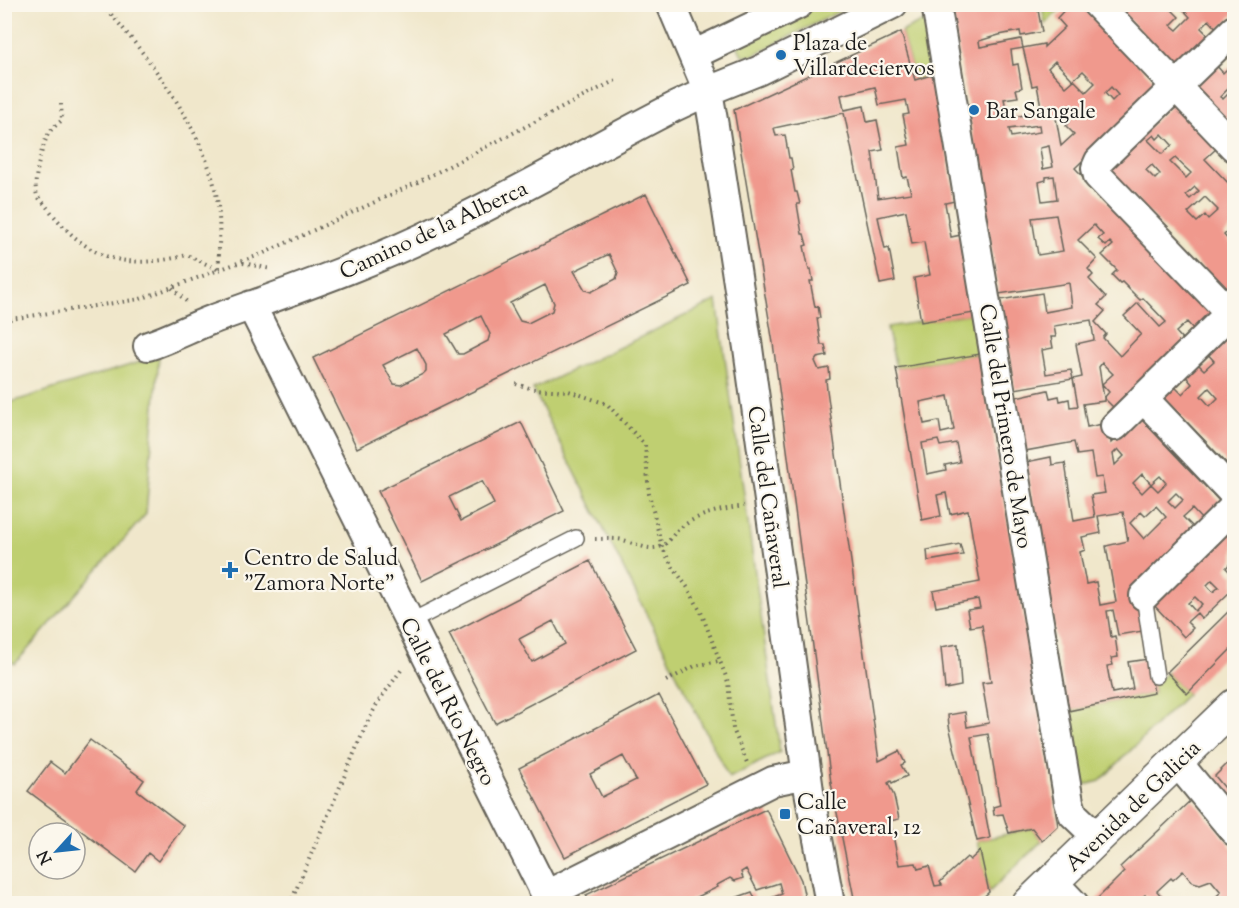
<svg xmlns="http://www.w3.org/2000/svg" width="1239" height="908" viewBox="0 0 1239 908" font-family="'Sorts Mill Goudy',serif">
  <rect width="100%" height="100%" fill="#fbf7ec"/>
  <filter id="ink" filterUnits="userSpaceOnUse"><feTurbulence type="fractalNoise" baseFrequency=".0167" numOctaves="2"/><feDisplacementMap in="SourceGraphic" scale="12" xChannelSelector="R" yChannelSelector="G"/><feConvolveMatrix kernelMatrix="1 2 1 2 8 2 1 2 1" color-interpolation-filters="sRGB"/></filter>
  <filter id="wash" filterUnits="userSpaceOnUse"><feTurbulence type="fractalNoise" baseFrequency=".008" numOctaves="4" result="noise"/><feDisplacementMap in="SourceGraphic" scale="24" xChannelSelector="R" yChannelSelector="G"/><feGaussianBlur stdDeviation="1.35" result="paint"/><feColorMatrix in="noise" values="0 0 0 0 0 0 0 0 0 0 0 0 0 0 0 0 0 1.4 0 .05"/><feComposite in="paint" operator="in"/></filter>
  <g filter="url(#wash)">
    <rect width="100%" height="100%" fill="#f0e7cb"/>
    <path fill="#bfcf71" stroke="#6e7646" stroke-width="1.5" d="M1042 4H1064V5L1045 24Z
      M820 5H852L751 56 742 55 738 47 743 40Z
      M925 20 934 74 915 80 901 32Z
      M717 300 780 752 729 778 533 389Z
      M974 313 980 354 896 368 887 327Z
      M159 356 146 514 15 664 5 657V404Z
      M1167 672 1187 694 1100 781 1080 786 1068 711 1154 693 1153 686Z
      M1032 828 1042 841 989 892 977 841Z"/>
    <g id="blocks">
      <path fill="#f0998d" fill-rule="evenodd" d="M1037 4 1042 32 1021 36 1020 31 999 35 979 41 980 47 1021 39 1023 48 1044 44V47L1065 27 1057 18 1070 4H1080L1159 86 1075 168 1214 313 1196 332 1187 322 1176 332 1185 342 1116 410 1104 398V401L1083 404 1087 427 1108 423 1111 443 1139 417 1222 504 1204 522 1192 509 1183 517 1196 530 1136 589 1143 631 1118 635 1113 610 1107 611 1111 637 1115 636 1118 657 1111 658 1113 665 1107 666 1112 693 1133 689 1128 662 1148 659 1154 693 1068 711 1026 462 1051 457 1052 465 1065 463 1074 521 1095 517 1091 495 1105 493 1102 477 1095 478 1091 453 1077 455 1074 442 1025 451 1016 397 1048 390 1050 398 1059 396 1060 401 1069 399 1070 407 1078 406 1073 379 1082 377 1076 344 1094 340 1091 320 1054 326 1056 337H1051L1053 348 1042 350 1046 374 1071 370 1073 379 1015 389 1000 300 1042 293 1045 312 1072 307 1069 283 999 294 951 5ZM1023 48 1032 86 1037 85 1042 112 1008 118 1004 99 1018 97 1016 89 1022 88 1018 64 1013 65 1011 50ZM1055 61 1073 80 1083 71 1095 83 1086 92 1074 80 1066 87 1048 68ZM1111 87 1118 95 1112 101 1105 93ZM1062 113 1070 121 1066 126 1074 134 1061 146 1056 118ZM1039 125 1040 132 1011 137 1009 129ZM1049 146 1053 167 1043 169 1040 148ZM1054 176 1057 199 1042 201 1039 182 1046 180V177ZM1056 215 1063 251 1038 255 1032 218ZM1094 225 1103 235 1098 239 1106 246 1110 242 1113 245 1102 255 1117 270 1112 275 1120 283 1122 282 1140 300 1143 298 1166 322 1160 327 1138 303 1124 316 1141 334 1120 356 1103 338 1106 334 1095 322 1105 311 1098 305 1106 297 1089 279 1093 275 1088 269 1097 259 1078 240ZM1102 363 1113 374 1102 384 1109 392 1104 398 1099 367ZM1118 449 1124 456 1115 465 1113 454ZM1142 474 1151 484 1160 476 1166 483 1158 491 1151 484 1142 493 1133 483ZM1176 493 1183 500 1175 508 1168 501ZM1156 506 1166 517 1144 539 1130 523 1141 512 1145 516ZM1123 512 1128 541 1106 546 1116 602 1100 605 1096 582 1086 584 1080 552 1085 550 1082 537 1101 533 1098 516Z
        M1114 4H1171L1169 7 1179 17 1171 25 1177 30 1190 17 1178 4H1234V14L1218 30 1209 20 1201 28 1210 37 1177 69Z
        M901 32 915 80 934 74 955 201 945 203 951 237 961 235 974 313 921 322 914 278 930 275 924 242 912 244 906 211 878 217 885 249 889 248 895 281 880 284 844 113 774 128 776 136 785 135 789 158H791L793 170H791L795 192H797L800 204H797L802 234H804L807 245 804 246 809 270 811 269 813 281H810L815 307 818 306 820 318H817L821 345H825L827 356 817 358 815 361 819 370 829 368 830 379 826 380 827 390 879 761 899 751 905 763 901 765 907 776 892 783 891 781 888 783 894 796 899 819 890 821 899 865 916 863 918 869 929 866 935 886 942 885 940 882 967 857 970 860 980 851 989 892 977 903H961L958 900 943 903H855L831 783 773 343 734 110ZM875 87 879 105 906 100 909 114 903 115 909 145 898 147 903 178 907 177 911 193 878 198 872 152 883 150 877 120 867 122 864 106 844 110 841 95Z
        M1216 65 1223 73 1228 68 1234 75V83L1220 97 1223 99 1233 89 1234 91V128L1194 86Z
        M1174 103 1217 148 1205 159 1234 189V228L1233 226 1224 235 1231 243 1234 239V294L1231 297 1106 169ZM1162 134 1172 145 1162 154 1148 140 1154 135 1157 139ZM1175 158 1191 173 1186 178 1170 162ZM1152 165 1160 174 1155 179 1146 170ZM1195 187 1199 191 1190 199 1186 195ZM1205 197 1218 210 1208 219 1205 215 1197 222 1188 213Z
        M646 194 691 285 357 448 313 358ZM609 254 618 273 616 279 591 292 585 290 574 271ZM545 285 554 303 552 311 528 323 520 321 510 303ZM481 316 490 334 488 341 463 354H458L446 334ZM417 348 426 365V371L423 374 401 385 394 384 383 365Z
        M1230 329 1234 334V471L1162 396 1173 385 1182 394 1192 384 1184 374 1196 362 1204 370 1214 361 1206 352ZM1209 388 1218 398 1210 406 1201 396Z
        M980 354 1058 826 1042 841 1032 828 1009 833 1003 814 994 815 993 807 1000 805 988 734 971 737 990 838 977 841 949 726 948 715 965 712 967 727 989 723 982 683 991 682 982 625 970 627 967 610 980 608 978 599 936 607 933 591 980 582 968 510 950 514 946 493 937 495 941 516 922 520 896 368ZM948 396 954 430 941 433 939 421 924 424 920 402ZM938 440 940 446 956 443 960 462 945 465 946 470 927 474 922 443Z
        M521 422 564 511 422 581 378 491ZM482 481 494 504 461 521 449 497Z
        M1234 523V559L1226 568 1233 575 1234 574V588L1202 619 1197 613 1187 622 1193 628 1184 637 1152 603ZM1212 580 1219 587 1213 592 1207 585ZM1195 597 1202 604 1195 611 1188 603Z
        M960 544 963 555 928 561 927 550Z
        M590 561 636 649 495 723 449 634ZM553 621 565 644 532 662 519 639Z
        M1234 606V646L1187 694 1167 672Z
        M958 644 961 686 945 689 941 647Z
        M659 695 706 784 565 857 519 768ZM623 756 636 780 602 797 590 774Z
        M90 740 144 780 137 790 184 826 158 861 148 853 135 871 28 791 50 762 65 773Z
        M1234 757V799L1215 776Z
        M1192 799 1234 850V899L1230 903H1209L1221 892 1211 880 1200 884 1193 882 1183 871 1173 880 1171 878 1157 891 1163 898 1157 903H1147L1151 901 1145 895 1140 899 1143 903H1099L1096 900 1124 872 1120 867Z
        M766 809 801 880 806 903H774L771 898 782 894 779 883 757 890 746 869 741 872 743 878 735 881 730 878 717 885 718 887 685 903H590L586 895Z
        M752 892 757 903H721Z"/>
    </g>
  </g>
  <g filter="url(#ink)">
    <use href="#blocks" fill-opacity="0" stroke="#666359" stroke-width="1.5"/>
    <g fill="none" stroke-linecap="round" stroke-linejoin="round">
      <g stroke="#666359" stroke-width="18">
        <path id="lane" d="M1144 596 1156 676
          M410 622 576 538"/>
      </g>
      <g stroke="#666359" stroke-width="32">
        <path id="street" d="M671 4 708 91 714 126 748 348 809 791 830 904
          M936 4 1069 802 1073 814 1097 837
          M1097 4 1234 147
          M1234 30 1099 161 1096 168 1098 176 1234 317
          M693 55 799 4
          M251 305 546 895 773 781 807 774
          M148 346C170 339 190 328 211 320 291 291 371 264 447 226 525 189 599 145 676 106L708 91 758 71 893 4
          M1143 398 1234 494
          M1115 426 1234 309
          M1144 596 1234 507
          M1177 762 1234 831
          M1052 881 1074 904"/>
      </g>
      <g stroke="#666359" stroke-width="36">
        <path id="highway" d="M1029 904 1234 706"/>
      </g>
      <path stroke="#666359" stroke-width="4" stroke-dasharray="1.5 4.5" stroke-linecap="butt" d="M61 104 62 120C58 124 52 128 49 133 42 145 32 182 37 195 39 199 44 203 46 206 62 226 78 244 101 254 127 266 161 262 187 255L219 270C218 249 221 227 218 206 210 135 148 56 102 4
        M243 263 271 269
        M172 288 187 302
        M4 320 140 299 262 254 414 184 618 79
        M516 384 533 389 569 391 607 404 645 445 649 494 662 547 672 566 688 588 701 612 728 682 733 729 748 765
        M595 539C605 539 614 538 623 540 635 543 647 551 659 547 670 544 671 535 679 529 699 513 720 510 744 506
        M666 681 695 666 719 661
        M290 904 367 723 378 702 402 669"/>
      <use href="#lane" stroke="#fff" stroke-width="15"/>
      <use href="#street" stroke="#fff" stroke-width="28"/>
      <use href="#highway" stroke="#fff" stroke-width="33"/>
    </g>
  </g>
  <g fill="#1f6fb2" stroke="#fbf7ec" stroke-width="2">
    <circle cx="781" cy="55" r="6"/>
    <circle cx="974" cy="110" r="6"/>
    <path d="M227 561h6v6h6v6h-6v6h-6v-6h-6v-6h6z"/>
    <rect x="779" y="808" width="12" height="12" rx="3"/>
  </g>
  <g text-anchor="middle" stroke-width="4.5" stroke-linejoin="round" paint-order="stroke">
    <g font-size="22" fill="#1c1c1c" stroke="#fbf7ec" text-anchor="start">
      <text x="793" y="50">Plaza de<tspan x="793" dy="25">Villardeciervos</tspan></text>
      <text x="986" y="118">Bar Sangale</text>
      <text x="244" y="565">Centro de Salud<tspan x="244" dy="25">"Zamora Norte"</tspan></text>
      <text x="797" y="809">Calle<tspan x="797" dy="25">Cañaveral, 12</tspan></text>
    </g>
    <g font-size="22" fill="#1c1c1c" stroke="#fbf7ec">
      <text transform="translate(433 229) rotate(-25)" y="8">Camino de la Alberca</text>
      <text transform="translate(1007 426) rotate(81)" y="8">Calle del Primero de Mayo</text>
      <text transform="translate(769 497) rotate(82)" y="8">Calle del Cañaveral</text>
      <text transform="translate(449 701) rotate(63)" y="8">Calle del Río Negro</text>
      <text transform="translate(1132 805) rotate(-44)" y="8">Avenida de Galicia</text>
    </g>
  </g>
  <rect width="1239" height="908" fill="none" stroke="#fbf7ec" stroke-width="24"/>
  <g transform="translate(57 851) rotate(243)"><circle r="28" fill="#fbf7ec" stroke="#a29f99" stroke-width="1.5"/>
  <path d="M0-4.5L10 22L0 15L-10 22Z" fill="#1f6fb2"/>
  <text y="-9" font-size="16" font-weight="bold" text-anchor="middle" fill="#1c1c1c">N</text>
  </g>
</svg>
